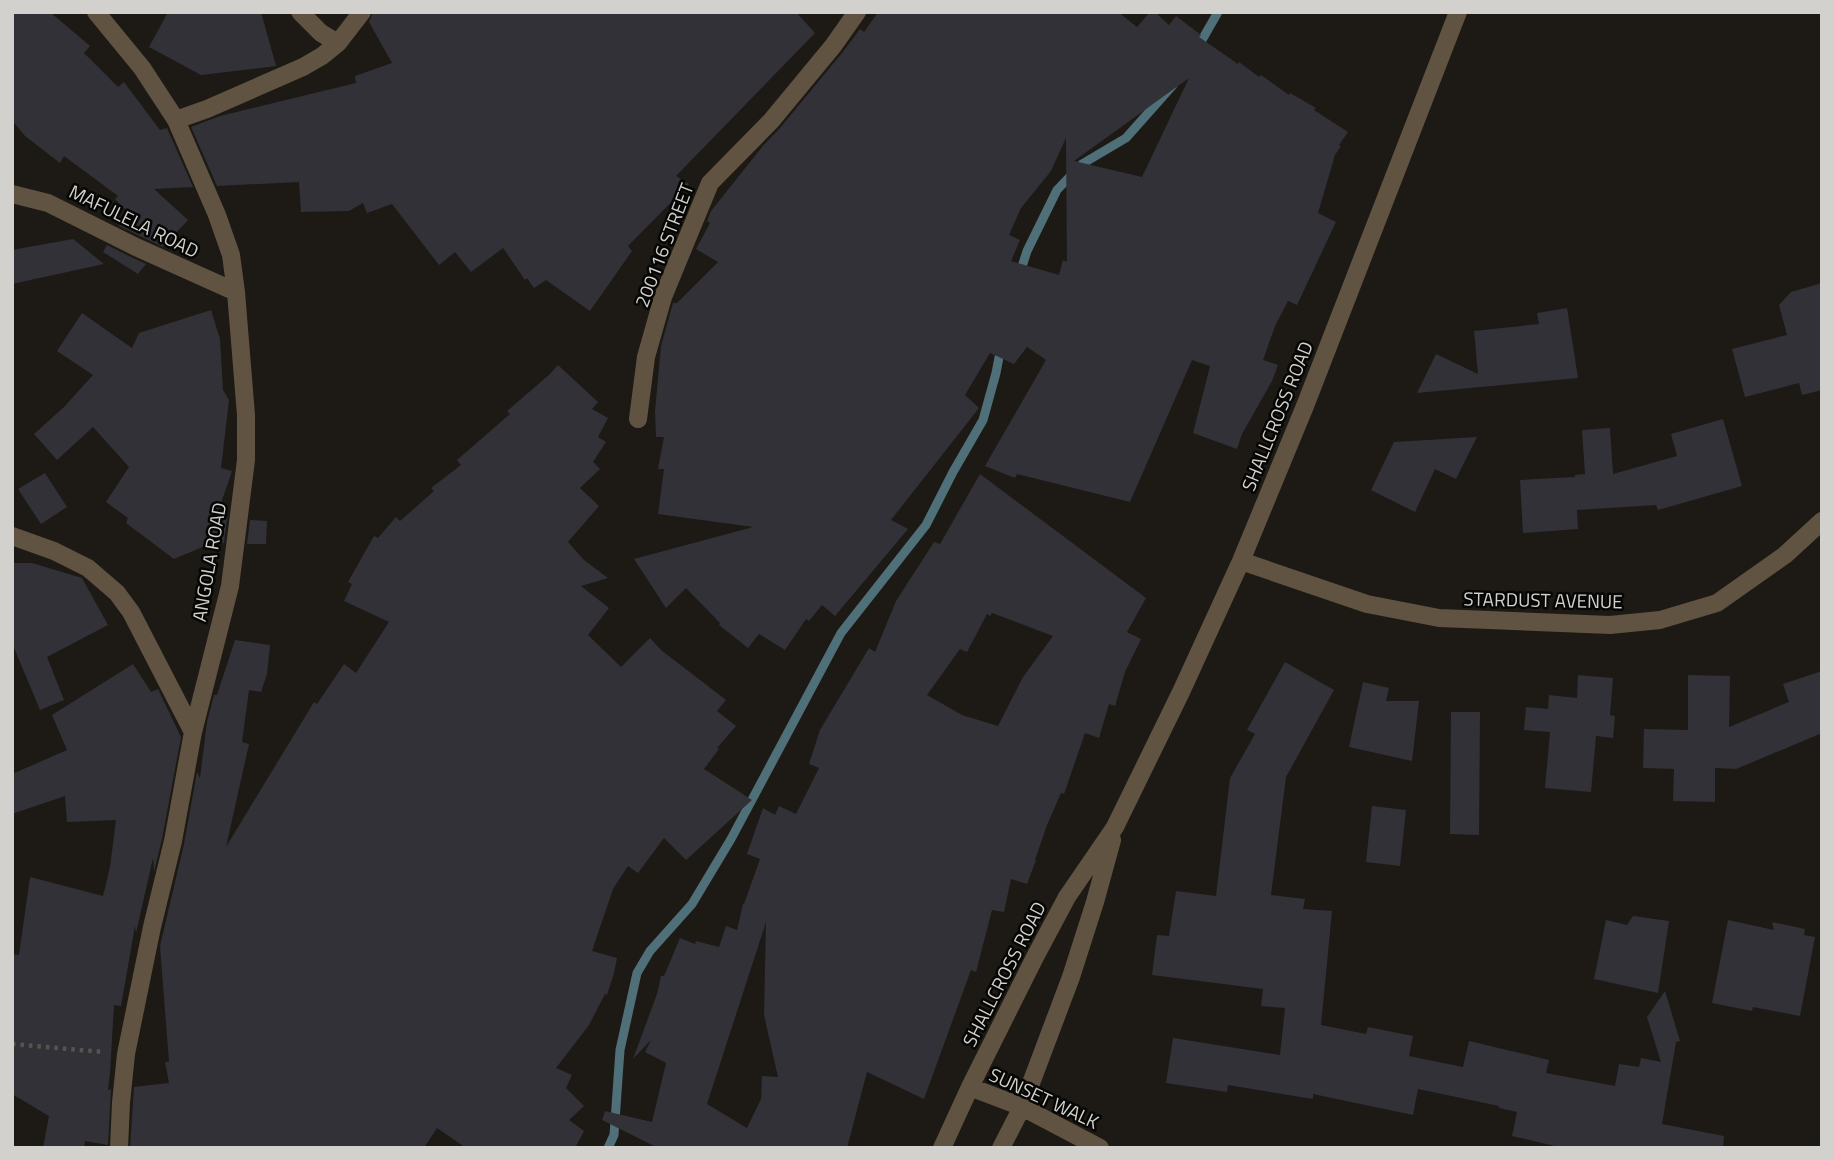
<svg xmlns="http://www.w3.org/2000/svg" width="1834" height="1160" viewBox="0 0 1834 1160" font-family="'Titillium Web',sans-serif">
  <rect width="100%" height="100%" fill="#1d1a15"/>
  <g fill="none" stroke-linecap="round" stroke-linejoin="round">
    <path stroke="#4f6f79" stroke-width="9" d="M1198 47 1218 12
      M1019 276 1027 251 1057 190 1082 164 1126 138 1173 85
      M608 1148 614 1135 620 1050 637 973 650 951 692 904 731 839 841 633 926 525 953 472 983 420 996 373 1001 347"/>
  </g>
  <path fill="#313137" fill-rule="evenodd" d="M12 12H50L90 46 84 53 118 87 124 82 160 130 167 128 193 187 154 189 188 220 163 247 119 226 127 211 115 199 118 196 64 156 60 163 25 136 12 120Z
    M168 12H261L276 66 201 75 149 47Z
    M373 12H796L815 33 676 176 689 184 628 246 632 251 590 311 546 280 534 288 527 278 525 280 503 248 471 272 455 252 439 265 392 204 367 213 363 203 349 211 301 212 299 182 217 186 191 127 220 116 356 83 355 76 392 63 369 22Z
    M878 12H1118L1137 27 1150 12H1155L1169 25 1176 16 1201 35 1199 37 1238 64 1239 62 1259 77 1261 75 1289 95 1290 93 1316 108 1314 110 1348 132 1339 145 1341 146 1335 155 1318 213 1336 222 1297 305 1288 301 1275 326 1263 360 1278 365 1272 381 1242 434 1237 449 1193 433 1210 366 1192 360 1130 502 1017 474 1015 478 985 466 1046 360 1027 347 1014 364 990 353 965 395 979 408 891 520 908 529 835 616 822 605 809 621 806 619 785 650 759 634 748 648 719 625 720 623 686 588 666 608 634 559 753 527 658 514 664 469H658L664 437H656L655 411 661 346 673 303H677L718 262 696 249 710 223 707 221 711 211 762 147 780 128 842 53 860 29 864 32ZM1189 78 1142 177 1074 161ZM1066 138 1067 262 1063 260 1059 275 1011 261 1020 240 1009 235 1021 208 1051 171Z
    M73 239 104 264 12 284V250Z
    M107 245 131 257 146 264 138 274 103 252Z
    M1822 283V390L1802 395 1799 383 1745 397 1732 349 1787 335 1779 305 1791 292Z
    M1567 308 1578 378 1417 393 1436 354 1478 374 1474 331 1539 324 1537 313Z
    M211 310 220 339 223 390 229 400 221 468 232 471 216 518H227L224 543H212L174 559 126 523 128 518 106 502 129 467 93 427 57 460 34 434 64 407 93 375 57 351 82 313 132 348 139 333Z
    M558 365 598 402 592 409 608 418 598 437 606 442 593 462 600 469 580 488 599 506 568 542 584 560 608 578 581 586 609 608 588 635 621 667 650 638 661 650 726 700 717 711 736 726 717 748 719 749 704 769 752 800 686 860 664 838 638 873 628 866 613 889 592 951 617 958 614 973 607 995 605 994 589 1025 556 1068 572 1075 566 1088 584 1106 569 1120 584 1131 575 1148H466L437 1128 424 1148H130L134 1087 169 1083 165 1062H169L160 946 184 844 197 772 200 778 207 722 214 695H217L235 640 270 645 267 674 261 692 249 690 242 742 249 744 226 847 314 702 317 704 344 664 356 673 389 622 344 601 352 584 348 582 374 536 378 538 396 517 400 521 434 491 431 488 461 465 457 460 510 414 507 411 550 374Z
    M1723 419 1742 486 1658 510 1656 505 1577 510 1578 529 1523 533 1520 480 1575 477V475L1585 474 1582 430 1610 428 1613 474 1677 456 1671 434Z
    M1477 437 1456 479 1435 469 1415 512 1371 490 1394 442Z
    M45 473 67 507 41 524 18 489Z
    M980 474 1146 598 1127 632 1141 639 1125 672 1115 706 1109 704 1099 738 1085 733 1064 794 1061 793 1047 825 1035 860H1036L1027 884 1011 879 1004 912 992 910 976 972 971 970 924 1099 867 1072 847 1148H658L602 1120 605 1111 652 1122 666 1063 645 1052 651 1040 633 1059 657 994 661 976H664L680 938 695 944 696 941 719 947 726 926 737 930 743 904H744L760 859 747 854 763 808 775 815 779 806 796 814 819 768 809 764 820 730 869 648 875 652 896 601 934 542 940 544ZM992 613 1053 636 1023 677 998 726 962 715 927 695 960 649 967 652 987 614 990 616ZM766 922 764 1015 778 1077 762 1076 761 1099 747 1128 707 1104Z
    M250 520 267 521 266 544H247Z
    M12 563H32L82 578 108 625 47 657 64 700 40 710 12 643Z
    M1285 662 1334 690 1286 777 1271 895 1305 899 1303 909 1332 911 1321 1025 1366 1034 1368 1027 1413 1036 1409 1056 1463 1067 1469 1041 1549 1060 1546 1073 1615 1086 1619 1064 1639 1067 1641 1058 1661 1062 1647 1017 1665 991 1680 1041 1676 1042 1662 1124 1724 1136 1723 1148H1563L1512 1136 1517 1112 1499 1108V1106L1418 1089 1413 1115 1313 1094V1099L1228 1085 1227 1092 1166 1083 1173 1038 1280 1055 1285 1008 1261 1006 1263 989 1152 975 1157 935 1169 936 1176 891 1216 896 1230 778 1255 734 1247 730Z
    M133 664 151 692 158 689 181 737 162 839 154 872 153 858 136 933 135 926 121 1006 114 1005 110 1073 108 1090 111 1089 108 1145 85 1141 84 1148H43L49 1116 12 1094V954L19 955 30 877 103 896 110 867 116 820 67 822 65 796 12 814V774L67 750 52 715Z
    M1822 671V733L1736 769 1715 768V802L1673 801 1674 769 1643 768 1644 729 1688 730V675L1730 676 1729 727 1789 702 1783 684Z
    M1578 675 1613 678 1610 715 1615 716 1613 738 1596 736 1591 792 1545 788 1550 732 1524 730 1526 707 1548 709 1549 695 1577 698Z
    M1363 682 1389 688 1386 701H1419L1412 761 1349 747Z
    M1451 712H1480L1479 835 1450 834Z
    M1372 806 1406 810 1400 866 1366 862Z
    M1633 916 1669 921 1658 993 1594 979 1606 920 1627 925Z
    M1728 920 1774 930 1772 922 1805 929 1804 935 1815 937 1800 1016 1753 1007 1752 1011 1712 1003Z"/>
  <g fill="none" stroke-linecap="round" stroke-linejoin="round">
    <path stroke="#575450" stroke-width="4.5" stroke-dasharray="3.5 5" stroke-linecap="butt" d="M12 1044 104 1052"/>
    <path stroke="#605342" stroke-width="18" d="M96 12 142 68 176 120 217 215 231 255 236 292 246 415V460L230 586 193 732 173 841 152 927 126 1054 121 1103 119 1148
      M300 12 321 33 338 43
      M176 120 207 109 303 67 322 56 338 43 362 12
      M12 194 48 203 136 247 236 292
      M638 419 646 357 663 297 710 183 771 121 833 46 857 12
      M12 536 54 551 88 568 117 593 131 612 193 732
      M1241 561 1367 604 1439 618 1610 625 1660 620 1717 603 1785 555 1822 521
      M970 1087 1022 1107 1100 1148
      M942 1148 970 1087 1035 957 1067 897 1115 827 1181 692 1241 561 1305 406 1458 12
      M1001 1148 1022 1107 1071 977 1095 902 1112 840"/>
  </g>
  <g text-anchor="middle" stroke-width="5" stroke-linejoin="round" paint-order="stroke">
    <g font-size="19" fill="#d3d1ce" stroke="#060604">
      <text transform="translate(134 221) rotate(26)" y="7">MAFULELA ROAD</text>
      <text transform="translate(664 245) rotate(-69)" y="7">200116 STREET</text>
      <text transform="translate(1277 416) rotate(-68)" y="7">SHALLCROSS ROAD</text>
      <text transform="translate(209 562) rotate(-80)" y="7">ANGOLA ROAD</text>
      <text transform="translate(1543 600) rotate(1)" y="7">STARDUST AVENUE</text>
      <text transform="translate(1004 974) rotate(-63)" y="7">SHALLCROSS ROAD</text>
      <text transform="translate(1044 1098) rotate(25)" y="7">SUNSET WALK</text>
    </g>
  </g>
  <rect width="1834" height="1160" fill="none" stroke="#d3d1ce" stroke-width="28"/>
</svg>
